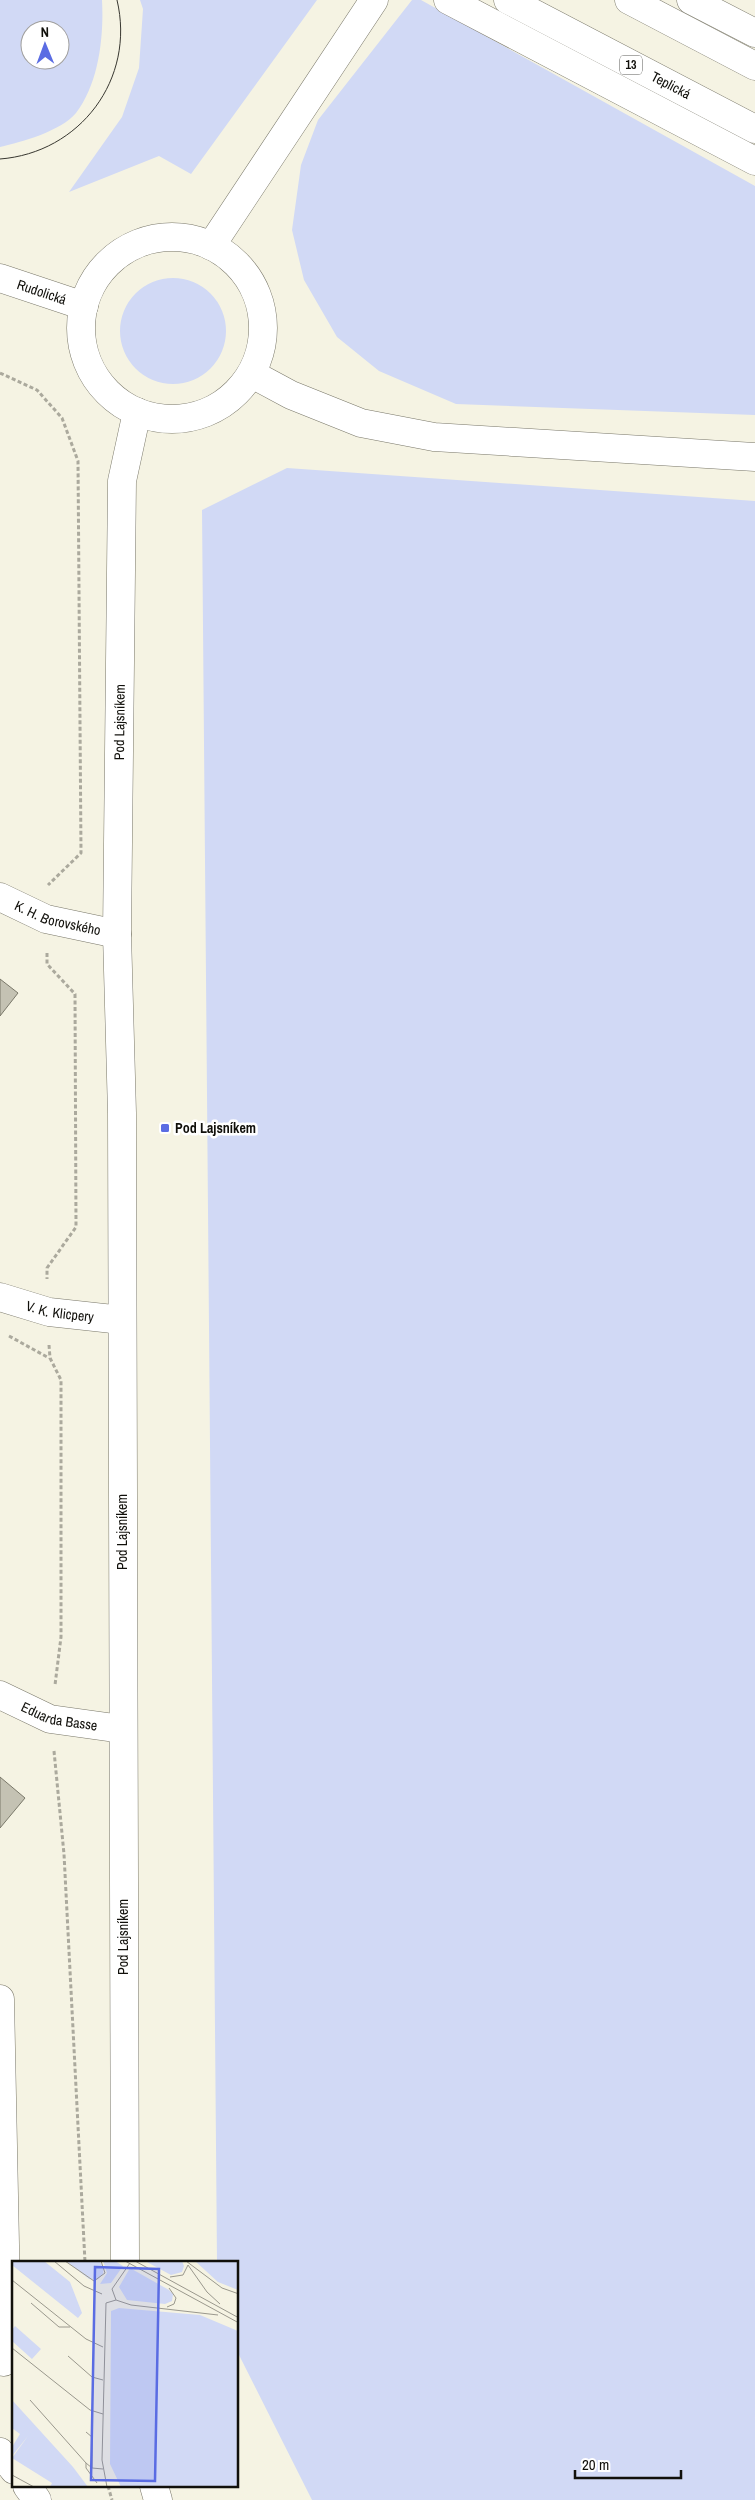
<svg xmlns="http://www.w3.org/2000/svg" width="755" height="2500" viewBox="0 0 755 2500" font-family="'Archivo Narrow',sans-serif">
  <rect width="100%" height="100%" fill="#f5f3e3"/>
  <path fill="#d1d9f5" fill-rule="evenodd" d="M0 0H102C104 36 99 83 76 113 61 131 22 142 0 147ZM30 30H60V60H30Z
    M140 0H317L191 174 159 156 69 192 122 117 139 68 143 9Z
    M412 0H421L755 186V415L456 404 379 371 337 337 304 280 292 230 301 165 318 120Z
    M120 331a53 53 0 1 1 106 0a53 53 0 1 1-106 0Z
    M287 468 755 501V2500H312L238 2353V2262H217L202 510Z"/>
  <path fill="#c4c2b3" stroke="#7a786a" d="M0 979 18 993 0 1016Z
    M0 1777 25 1798 0 1828Z"/>
  <g fill="none" stroke-linecap="round" stroke-linejoin="round">
    <g stroke="#797769" stroke-width="29">
      <g id="minor">
        <circle cx="172" cy="328" r="91"/>
        <path d="M211 246 374 0"/>
        <path id="s1" d="M0 278 84 306"/>
        <path id="s2" d="M0 897 46 919 117 934"/>
        <path id="s3" d="M0 1297 49 1312 122 1320"/>
        <path id="s4" d="M0 1695 50 1719 122 1729"/>
        <path d="M0 1999 7 2343 4 2362"/>
        <path id="s5" d="M125 2262 122 1113 117 934 122 481 137 412"/>
        <path d="M0 2452 14 2470"/>
        <path d="M27 2486 37 2500"/>
        <path d="M154 2486 158 2500"/>
      </g>
    </g>
    <g stroke="#797769" stroke-width="29">
      <g id="highway">
        <path d="M448 0 755 161"/>
        <path id="s6" d="M508 0 755 129"/>
        <path d="M629 0 755 66"/>
        <path d="M691 0 755 33"/>
        <path d="M252 374 291 395 361 423 434 437 755 457"/>
      </g>
    </g>
    <path stroke="#aba99d" stroke-width="3" stroke-dasharray="4 2.5" stroke-linecap="butt" d="M0 373 37 390 62 418 78 461 81 853 48 885
      M47 953V964L75 994 76 1227 47 1268V1279
      M9 1336 49 1358
      M49 1345 50 1358 61 1380V1637L55 1685
      M54 1751 64 1854 85 2262
      M108 2486 112 2500"/>
    <use href="#minor" stroke="#fff" stroke-width="28"/>
    <use href="#highway" stroke="#fff" stroke-width="28"/>
    <path stroke="#383730" stroke-width="1" d="M0 159C80 153 136 79 117 0"/>
  </g>
  <rect fill="#5a6ce3" stroke="#fff" stroke-width="2" x="160" y="1123" width="10" height="10" rx="2.5"/>
  <g text-anchor="middle" stroke-width="5" stroke-linejoin="round" paint-order="stroke">
    <rect fill="#fff" stroke="#585854" stroke-width="1" x="620" y="55.5" width="22" height="19" rx="4"/>
    <g font-size="12" font-weight="bold" fill="#11100b">
      <text x="631" y="69">13</text>
    </g>
    <g font-size="14" fill="#11100b" stroke="#fff">
      <text dy="5" stroke="none"><textPath href="#s6" startOffset="184">Teplická</textPath></text>
      <text dy="5" stroke="none"><textPath href="#s1" startOffset="44">Rudolická</textPath></text>
      <text dy="5" stroke="none"><textPath href="#s5" startOffset="1540">Pod Lajsníkem</textPath></text>
      <text dy="5" stroke="none"><textPath href="#s2" startOffset="62">K. H. Borovského</textPath></text>
      <text dy="5" stroke="none"><textPath href="#s3" startOffset="62">V. K. Klicpery</textPath></text>
      <text transform="translate(122 1532) rotate(-90)" y="5">Pod Lajsníkem</text>
      <text dy="5" stroke="none"><textPath href="#s4" startOffset="64">Eduarda Basse</textPath></text>
      <text transform="translate(123 1937) rotate(-90)" y="5">Pod Lajsníkem</text>
    </g>
    <g font-size="14" font-weight="bold" fill="#11100b" stroke="#fff" text-anchor="start">
      <text x="175" y="1133">Pod Lajsníkem</text>
    </g>
  </g>
  <g transform="translate(12 2261)">
    <rect width="226" height="226" fill="#f5f3e3"/>
    <path d="M0 0H32L58 21 70 52 66 57 0 4ZM54 0H87L92 6 91 13 85 19 77 18ZM91 0H103L111 5 99 22 88 23 95 12ZM133 0H170L172 5 170 11 159 14ZM183 0H226V29L206 21ZM118 7 157 29 161 33 160 40 153 43 115 39 107 26ZM107 47 188 54 226 70V226H109L98 203 99 50ZM3 65 29 88 20 98 0 80V69ZM0 139 61 206 76 226H38L40 222 0 197 16 175 0 195V186L8 173 0 167Z" fill="#d1d9f5"/>
    <path fill="none" stroke="#9a988d" stroke-width="1" d="M42 0 72 25 90 33M53 0 82 20 93 12 89 0M113 0 227 62M123 0 227 57M174 0 210 27 227 33M176 4 195 31 208 43M158 16 171 14 176 4M0 19 74 78 91 86M100 28 118 2M104 39 119 44 206 54M19 42 47 66H58M94 42 90 199 95 226M94 42 104 39 100 28M155 46 162 43 164 37 157 27M0 87 78 149 91 153M56 95 80 116 91 119M18 139 74 202 80 207 91 208M74 171 80 176V207M74 202V207L85 222M0 214 22 226"/>
    <path fill="#5a6ce3" fill-opacity="0.15" stroke="#5a6ce3" stroke-width="2.5" d="M83 6 147 8 143 220 79 219Z"/>
    <rect width="226" height="226" fill="none" stroke="#11100b" stroke-width="2.5"/>
  </g>
  <g transform="translate(45 45) rotate(359)"><circle r="24" fill="#ffffff" stroke="#a09f9d"/>
  <path d="M0-4L9 19L0 12L-9 19Z" fill="#5a6ce3"/>
  <text y="-8" font-size="14" font-weight="bold" text-anchor="middle" fill="#11100b">N</text>
  </g>
  <path d="M575 2470v8h106v-8" fill="none" stroke="#11100b" stroke-width="2.5"/>
  <text x="582" y="2470" font-size="15" fill="#11100b" stroke="#ffffff" stroke-width="4" paint-order="stroke">20 m</text>
</svg>
